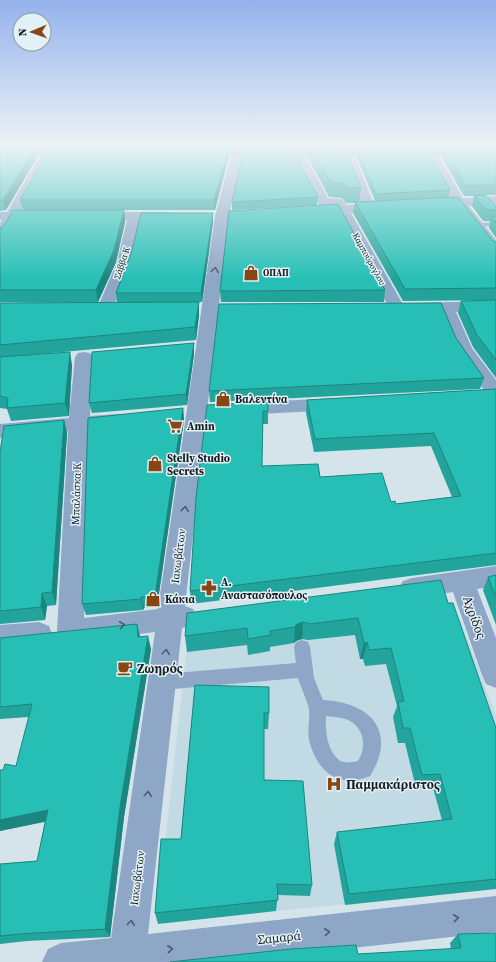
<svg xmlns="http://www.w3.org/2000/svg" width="496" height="962" viewBox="0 0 496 962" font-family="'Source Serif 4',serif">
  <rect width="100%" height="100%" fill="#d4e4ea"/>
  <path fill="#c2dae3" d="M460 619 496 716V889L276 911 164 852 189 628Z"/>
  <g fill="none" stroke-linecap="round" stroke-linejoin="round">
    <path fill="#8fa7c7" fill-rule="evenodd" d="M496 222V226L476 227 472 225 476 223Z
      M302 640 308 642 310 647 314 678 323 700C370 702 398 731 370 776 338 789 317 772 309 740 307 730 310 720 309 710 309 705 300 685 298 678L162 690 156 687 154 682 156 677 162 674 296 663 294 647 296 642ZM326 716C333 717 341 717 348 720 364 727 367 747 358 761 352 762 345 764 339 760 327 751 325 730 326 716Z"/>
    <path fill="#8fa7c7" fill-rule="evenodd" d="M232 144H244L242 159 229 216 185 606 193 609 197 617 193 625 182 628 148 934 496 896V932L228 962H42L48 949 61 943 111 938 155 632 73 643 61 639 57 631 68 431 0 438V424L69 418 75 357 78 353 84 352 90 353 93 357 90 416 118 414 125 415 128 420 125 425 89 429 84 618 158 609 215 216 230 159Z
      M340 144H352L353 152 374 204H388L390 207 388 210 383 211 351 213 405 308 407 305 413 303 496 301V311L456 312 472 348 496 380V399L489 397 454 348 440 312 413 313 407 311 405 308 403 311 397 313 391 311 338 214 312 215 307 214 305 211 307 208 332 206 319 205 318 202 291 152 293 150H301L303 152 328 198 342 199 346 204 345 205 361 204 341 152Z
      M421 144H432L463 198 496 196V204L469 206 496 240V253L491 252 456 206 431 208 426 207 424 204 426 201 451 199Z
      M48 149 52 150 54 152 20 212 44 213 46 216 44 219 15 220 5 238 0 239V223L2 220H0V212H7L42 152 44 150Z
      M94 212H171L176 213 178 216 176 219 171 220H141L131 262 113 309 111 312 105 314 99 312 97 309 117 262 127 220 89 219 87 216 89 213Z
      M337 398 344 400 347 404 344 408 337 410 238 415 231 413 228 409 231 405 238 403Z
      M496 566V586L477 589 496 638V688L486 684 482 675 453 592 412 598 403 595 399 588 403 581 412 578Z
      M39 622 49 626 52 634 49 642 39 646 0 649V625Z"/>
    <path fill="#4975ae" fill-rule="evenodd" d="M0 149H79L83 150 85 152 83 154 79 155H0Z
      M199 149H496V155L195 154 193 152 195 150Z"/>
  </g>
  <path fill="#22a49c" d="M0 144H69L67 147H80V144H231L230 148H229V156L215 210H124L125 222 116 262 98 302H0V228L3 227 23 210 20 200 51 148H36L38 156 6 210 0 211Z
    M244 144H343L361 188 359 202 375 201 356 156 357 149 450 190 449 197 493 241 496 242V300L403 301 353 213 355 203H346L342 198 329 197 307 156 308 148H245Z
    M353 144H422L421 148H354Z
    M433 144H496V195H486L496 210V238L489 228 490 221H483L472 206 474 196H464L441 156 443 148H436Z
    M318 197 317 205 232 210V202Z
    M213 222 202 302H199V315L196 340 29 355 72 365 69 416 11 421 7 409 0 408V303L117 302 116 293Z
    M385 290 384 302H221L220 291Z
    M496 300V378L473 347 458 313 461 301Z
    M456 338 484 378 480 389 210 402 209 391Z
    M194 343V354L187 405 92 413 89 403Z
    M496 389V565L191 604 190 591 207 405 268 411V424H262V466L320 477 396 504 452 497 431 446 314 452 306 413 307 400Z
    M183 408 184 420 157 607 144 608 143 610 86 615 82 604Z
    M64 420 67 433 56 605 47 606 45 620 0 624V452Z
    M496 575V625L483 590 488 577Z
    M448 603 496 728V889L345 905 334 844 337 832 442 820 433 788H416L405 743H398L393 717 397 706 386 664 365 666 363 659H360L355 635 308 640 302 639 296 641 294 643 270 647V651L248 655 247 645 187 652 185 636Z
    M140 637 151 649 124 817 110 937 27 941 0 944V864L37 861 45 821 0 831V770H3L16 766 29 717 0 719V638Z
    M195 685 269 713 268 729H264V780L312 885 310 896 278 895 276 911 158 924 155 913 181 839Z
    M458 934 496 962 358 954 451 949 450 943Z"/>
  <path fill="#1b867f" d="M36 146 38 156 6 210 3 200Z
    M229 147V156L215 210 214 200Z
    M124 210 125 222 116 262 98 302 96 290Z
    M213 213V222L202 302 201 293Z
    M199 302V315L196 340 195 327Z
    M194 343V354L187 405 186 394Z
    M70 352 72 365 69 416 65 403Z
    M183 408 184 420 157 607 155 596Z
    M64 420 67 433 56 605 52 592Z
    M42 593 47 606 45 620 41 607Z
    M141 597 144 608 143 610 141 599Z
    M303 622 302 639 296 641 294 643 295 627 297 624Z
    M137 624 140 636V649L138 637Z
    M148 636 151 649 124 817 110 937 105 929 120 807Z
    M367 642 363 659H360L364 643Z
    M48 810 54 820 0 831V820Z"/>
  <path fill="#27bfb5" stroke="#1b867f" d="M309 144H343L361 188H347L344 183 330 182Z
    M0 146H36L3 200H0Z
    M443 146H496V184L466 186Z
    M51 147H229L214 200H20Z
    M244 149H292L318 197 232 202Z
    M357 149H427L450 190 376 194Z
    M485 195 495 205H496V210H486L475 196Z
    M458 197 493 241 496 242V288L405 289 355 202Z
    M338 204 385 290 220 291 229 211Z
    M13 210H124L114 250 96 290H0V228L3 227Z
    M141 213H213L201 293H116L131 254Z
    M496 216V223L491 217Z
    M496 300V360L477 335 461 301Z
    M199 302 195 327 0 345V303Z
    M441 303 456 338 484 378 209 391 219 304Z
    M194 343 186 394 89 403 92 352Z
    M70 352 65 403 7 408 8 398 0 396V357Z
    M496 389V553L190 591 196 498 207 405 268 402V411H263L262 466 318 464 320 477 382 473 391 502 395 501 396 504 461 496 434 433 315 439 307 400Z
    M183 408 155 596 141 597V599L82 604 88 418Z
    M64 420 52 592 42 593 41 607 0 611V452L4 426Z
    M496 575V597L488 577Z
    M441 580 448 603H453L496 728V879L349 894 337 832 452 819 440 774 422 775 410 728H403L398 702 404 701 391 648 369 650 367 642 364 643 358 618 310 624 303 622 297 624 295 627 270 631 271 635 248 639 247 628 185 636 187 613Z
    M137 624 138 637 148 636 120 807 105 929 19 934 0 936V864L37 861 48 810 0 820V770H3L5 764 16 766 32 704 0 707V638Z
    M195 685 269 687V713H264V780L303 781 312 885 277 884 278 900 155 913 161 839H181Z
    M496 933V962H170L291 949 356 945 358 954 461 948 458 934Z"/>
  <defs><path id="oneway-chevron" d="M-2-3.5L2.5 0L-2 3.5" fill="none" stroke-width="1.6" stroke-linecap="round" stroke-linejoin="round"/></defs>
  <g stroke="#4d5b6a">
    <use href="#oneway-chevron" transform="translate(215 270) rotate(-83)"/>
    <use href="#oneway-chevron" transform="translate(185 509) rotate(-83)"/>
    <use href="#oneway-chevron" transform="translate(122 625) rotate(-7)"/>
    <use href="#oneway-chevron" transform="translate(166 652) rotate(-83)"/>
    <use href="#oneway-chevron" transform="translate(148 794) rotate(-83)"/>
    <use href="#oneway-chevron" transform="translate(456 918) rotate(-6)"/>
    <use href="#oneway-chevron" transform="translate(131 923) rotate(-83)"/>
    <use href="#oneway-chevron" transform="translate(327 932) rotate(-6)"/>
    <use href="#oneway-chevron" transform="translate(170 949) rotate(-6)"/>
  </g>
  <linearGradient id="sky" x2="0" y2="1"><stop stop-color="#94b2ec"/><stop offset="0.52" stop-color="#ecf3f6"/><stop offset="1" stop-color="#ecf3f6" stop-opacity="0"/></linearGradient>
  <rect width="496" height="279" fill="url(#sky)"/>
  <defs>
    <g id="shop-bare" transform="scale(1.2)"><path d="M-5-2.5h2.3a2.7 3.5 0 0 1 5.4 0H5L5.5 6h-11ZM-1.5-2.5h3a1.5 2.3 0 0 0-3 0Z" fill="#884712" stroke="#e1f1f7" stroke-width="2.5" paint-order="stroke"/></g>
    <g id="supermarket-bare" transform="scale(1.2)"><path d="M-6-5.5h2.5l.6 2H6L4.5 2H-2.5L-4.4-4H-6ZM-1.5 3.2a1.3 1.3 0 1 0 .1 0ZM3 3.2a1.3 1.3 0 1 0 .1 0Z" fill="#884712" stroke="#e1f1f7" stroke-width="2.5" paint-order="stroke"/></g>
    <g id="pharmacy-bare" transform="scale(1.2)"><path d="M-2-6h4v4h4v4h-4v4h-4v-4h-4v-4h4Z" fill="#884712" stroke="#e1f1f7" stroke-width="2.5" paint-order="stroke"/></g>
    <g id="cafe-bare" transform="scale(1.2)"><path d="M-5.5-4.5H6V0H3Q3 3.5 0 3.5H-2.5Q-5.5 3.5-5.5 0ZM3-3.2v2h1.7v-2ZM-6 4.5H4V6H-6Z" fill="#884712" stroke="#e1f1f7" stroke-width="2.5" paint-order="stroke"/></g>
    <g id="hospital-bare" transform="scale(1.2)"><path d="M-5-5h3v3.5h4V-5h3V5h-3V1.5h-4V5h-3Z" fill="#884712" stroke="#e1f1f7" stroke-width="2.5" paint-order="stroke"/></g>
  </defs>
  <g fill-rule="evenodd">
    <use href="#shop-bare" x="251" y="273"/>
    <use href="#shop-bare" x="223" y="399"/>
    <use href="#supermarket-bare" x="175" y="426"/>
    <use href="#shop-bare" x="155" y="464"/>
    <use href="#pharmacy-bare" x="209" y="588"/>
    <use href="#shop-bare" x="153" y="599"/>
    <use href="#cafe-bare" x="125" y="668"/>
    <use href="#hospital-bare" x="334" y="784"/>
  </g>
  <g text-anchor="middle" stroke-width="3" stroke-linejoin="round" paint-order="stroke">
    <g font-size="9" fill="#171c1e" stroke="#e1f1f7">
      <text transform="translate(369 259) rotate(61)" y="3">Καμπούρογλου</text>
      <text transform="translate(122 263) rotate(-72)" y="3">Σάββα Κ</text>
    </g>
    <g font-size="9" font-weight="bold" fill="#171c1e" stroke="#e1f1f7" text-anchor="start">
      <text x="263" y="276">ΟΠΑΠ</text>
    </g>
    <g font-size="11" font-weight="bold" fill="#171c1e" stroke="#e1f1f7" text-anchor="start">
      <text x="235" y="403">Βαλεντίνα</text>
      <text x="187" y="430">Amin</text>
      <text x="167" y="462">Stelly Studio<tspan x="167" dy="13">Secrets</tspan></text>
      <text x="221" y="586">Α.<tspan x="221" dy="13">Αναστασόπουλος</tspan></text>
      <text x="165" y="603">Κάκια</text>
    </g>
    <g font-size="11" fill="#171c1e" stroke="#e1f1f7">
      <text transform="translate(76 494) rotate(-88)" y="4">Μπαλάσκα Κ</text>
      <text transform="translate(178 556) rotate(-83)" y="4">Ιακωβάτων</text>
      <text transform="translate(137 878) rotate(-83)" y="4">Ιακωβάτων</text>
    </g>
    <g font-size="13" fill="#171c1e" stroke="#e1f1f7">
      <text transform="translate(475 617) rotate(70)" y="5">Αχρίδος</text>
      <text transform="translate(279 937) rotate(-6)" y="5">Σαμαρά</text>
    </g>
    <g font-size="13" font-weight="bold" fill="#171c1e" stroke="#e1f1f7" text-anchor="start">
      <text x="137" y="673">Ζωηρός</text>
      <text x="346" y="789">Παμμακάριστος</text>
    </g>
  </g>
  <g transform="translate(32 32) rotate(268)"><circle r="19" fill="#e1f1f7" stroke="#909ca0"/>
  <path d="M0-3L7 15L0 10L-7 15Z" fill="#884712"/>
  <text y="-6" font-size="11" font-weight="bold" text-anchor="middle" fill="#171c1e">N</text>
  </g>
</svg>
